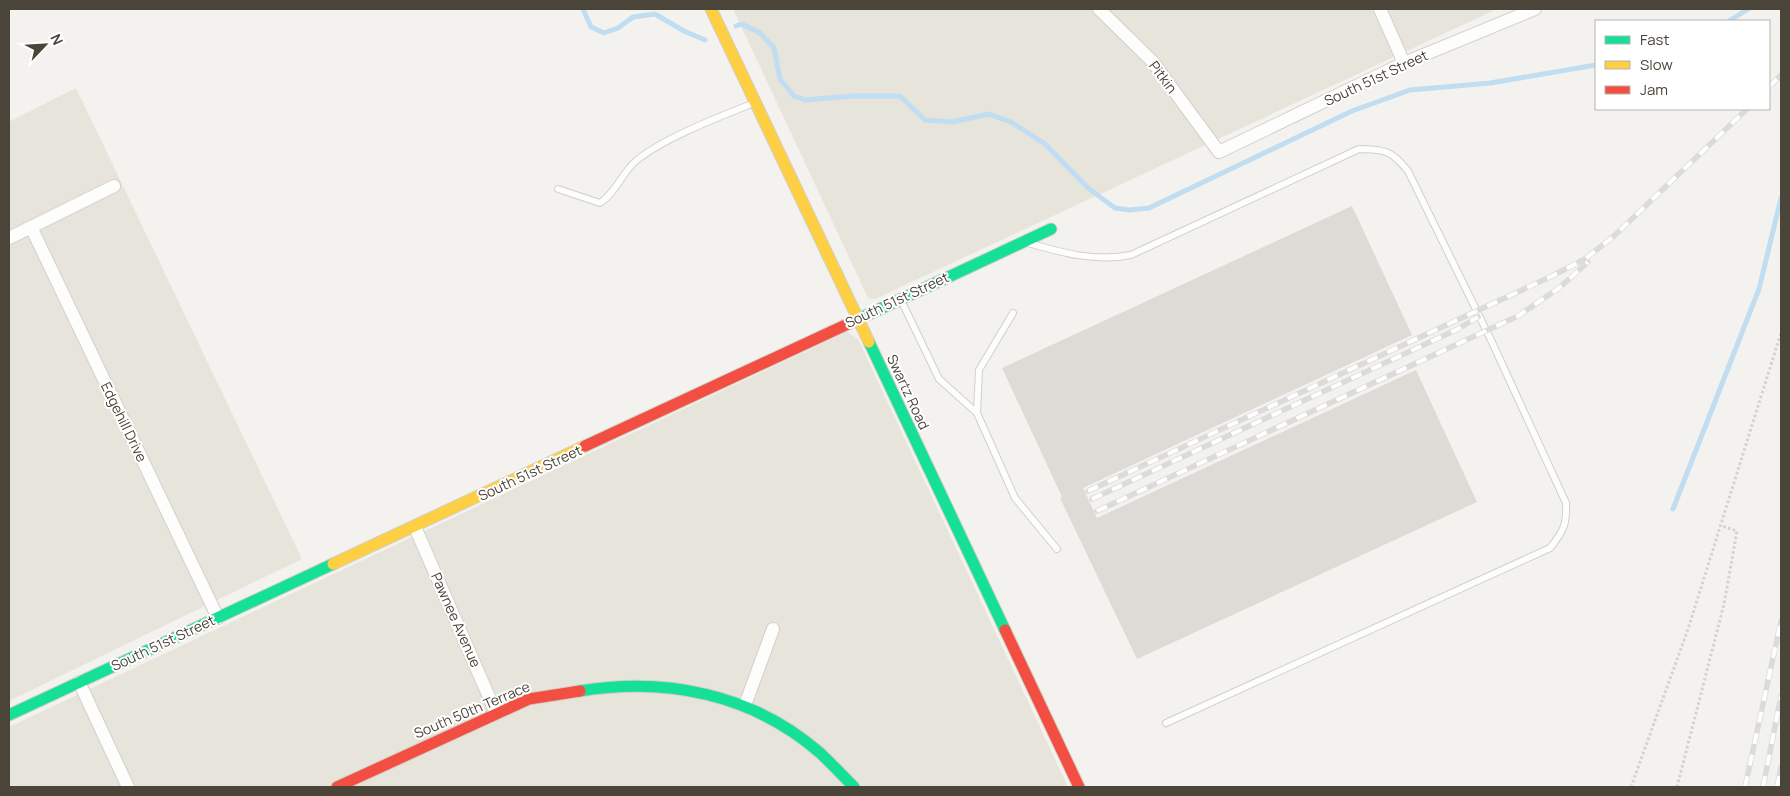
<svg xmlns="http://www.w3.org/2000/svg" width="1790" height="796" viewBox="0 0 1790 796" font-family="Manrope,sans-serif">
  <rect width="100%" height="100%" fill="#f4f2ee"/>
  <path fill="#e7e4dc" d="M733 9H1497L875 299 868 298Z
    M76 88 302 559 9 701V122Z
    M847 332 858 339 1068 787H9V727Z"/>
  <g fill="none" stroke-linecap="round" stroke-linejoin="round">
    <path stroke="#c0ddf1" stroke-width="5" d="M583 9 591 27 604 33 618 28 633 17 655 14 684 31 705 40
      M1729 21 1748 9
      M736 26 742 24 760 33 774 48 780 79 794 96 805 100 852 96H900L925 120 952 122 989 114 1011 122 1045 144 1088 188 1115 208 1130 210 1149 208 1352 111 1410 90 1490 83 1596 65
      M1673 509 1759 289 1781 198"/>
  </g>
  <path fill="#dedbd6" d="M1352 206 1412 335 1083 488 1097 518 1416 370 1477 502 1137 659 1060 498 1062 497 1002 368Z"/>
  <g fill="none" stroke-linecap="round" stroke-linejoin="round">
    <g stroke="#d2d0cb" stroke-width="8">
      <path id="lane" d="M558 189 600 203C616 193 622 172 637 160 666 137 719 117 754 103
        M1028 243C1063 253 1095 262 1131 255L1359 149C1385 149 1392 151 1408 171L1491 340 1566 503C1567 525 1563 532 1550 548L1166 723
        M901 300 939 379 977 413 1015 498 1057 549
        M977 413 979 370 1013 313"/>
    </g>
    <g stroke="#d2d0cb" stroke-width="14">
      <path id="street" d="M1099 9 1152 61 1219 152 1404 63 1535 9
        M1380 9 1404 63
        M31 227 218 618
        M9 238 114 186
        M415 527 496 713
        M79 682 128 787
        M745 705 773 629"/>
    </g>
    <g stroke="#d3cfc5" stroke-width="13">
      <path id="fast" d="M850 323 1051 229
        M869 342 1005 630
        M580 691C666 677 752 694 819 752 831 763 842 775 854 787
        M9 715 333 564"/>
    </g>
    <g stroke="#d3cfc5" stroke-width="13">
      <path id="slow" d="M711 9 869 342
        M333 564 585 446"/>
    </g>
    <g stroke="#d3cfc5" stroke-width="13">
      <path id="jam" d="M585 446 850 323
        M1005 630 1079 787
        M337 787 529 699 580 691"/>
    </g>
    <path stroke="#d3d2cc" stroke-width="3" stroke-dasharray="2.5 2.5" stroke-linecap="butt" d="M1631 787 1688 629 1781 333
      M1677 787 1724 604 1737 531 1722 526"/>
    <use href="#lane" stroke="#fdfdfc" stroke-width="6"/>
    <use href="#street" stroke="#fdfdfc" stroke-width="12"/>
    <use href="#fast" stroke="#16e098" stroke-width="11"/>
    <use href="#slow" stroke="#ffcf43" stroke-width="11"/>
    <use href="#jam" stroke="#f24e42" stroke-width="11"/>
    <g stroke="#dbdbda" stroke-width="5.5">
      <path id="rail" d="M1769 87 1781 75
        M1088 491 1550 277 1585 259 1614 236 1747 109
        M1092 499 1458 329 1478 317
        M1097 511 1518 316 1559 288 1588 262
        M1745 787 1781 621
        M1763 787 1781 696
        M1777 787 1781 767"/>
    </g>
    <use href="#rail" stroke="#fff" stroke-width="4" stroke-dasharray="11" stroke-linecap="butt"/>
  </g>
  <g text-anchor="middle" stroke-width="4" stroke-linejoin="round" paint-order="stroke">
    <g font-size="14" fill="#4b4439" stroke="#fff">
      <text transform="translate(1163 77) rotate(53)" y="5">Pitkin</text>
      <text transform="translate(1376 78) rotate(-25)" y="5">South 51st Street</text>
      <text transform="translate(897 300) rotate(-25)" y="5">South 51st Street</text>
      <text transform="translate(908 392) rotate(65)" y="5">Swartz Road</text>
      <text transform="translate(124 422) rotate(64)" y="5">Edgehill Drive</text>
      <text transform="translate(530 473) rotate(-25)" y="5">South 51st Street</text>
      <text transform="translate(456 620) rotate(66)" y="5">Pawnee Avenue</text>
      <text transform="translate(163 643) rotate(-25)" y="5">South 51st Street</text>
      <text transform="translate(472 710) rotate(-23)" y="5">South 50th Terrace</text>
    </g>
  </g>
  <rect width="1790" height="796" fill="none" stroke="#4b4439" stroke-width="20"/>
  <rect x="1595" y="20" width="175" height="90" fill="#ffffff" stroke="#b7b4b0"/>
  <rect x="1605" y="36" width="25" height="8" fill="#16e098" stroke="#b7b4b0"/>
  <text x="1640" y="45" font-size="15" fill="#4b4439">Fast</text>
  <rect x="1605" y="61" width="25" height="8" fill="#ffcf43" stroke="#b7b4b0"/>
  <text x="1640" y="70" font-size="15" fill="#4b4439">Slow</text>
  <rect x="1605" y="86" width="25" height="8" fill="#f24e42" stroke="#b7b4b0"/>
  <text x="1640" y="95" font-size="15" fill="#4b4439">Jam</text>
  <g transform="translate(45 45) rotate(65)" stroke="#ffffff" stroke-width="4" paint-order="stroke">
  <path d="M0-4L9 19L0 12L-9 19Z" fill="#4b4439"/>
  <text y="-8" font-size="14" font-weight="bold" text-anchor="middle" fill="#4b4439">N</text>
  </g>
</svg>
